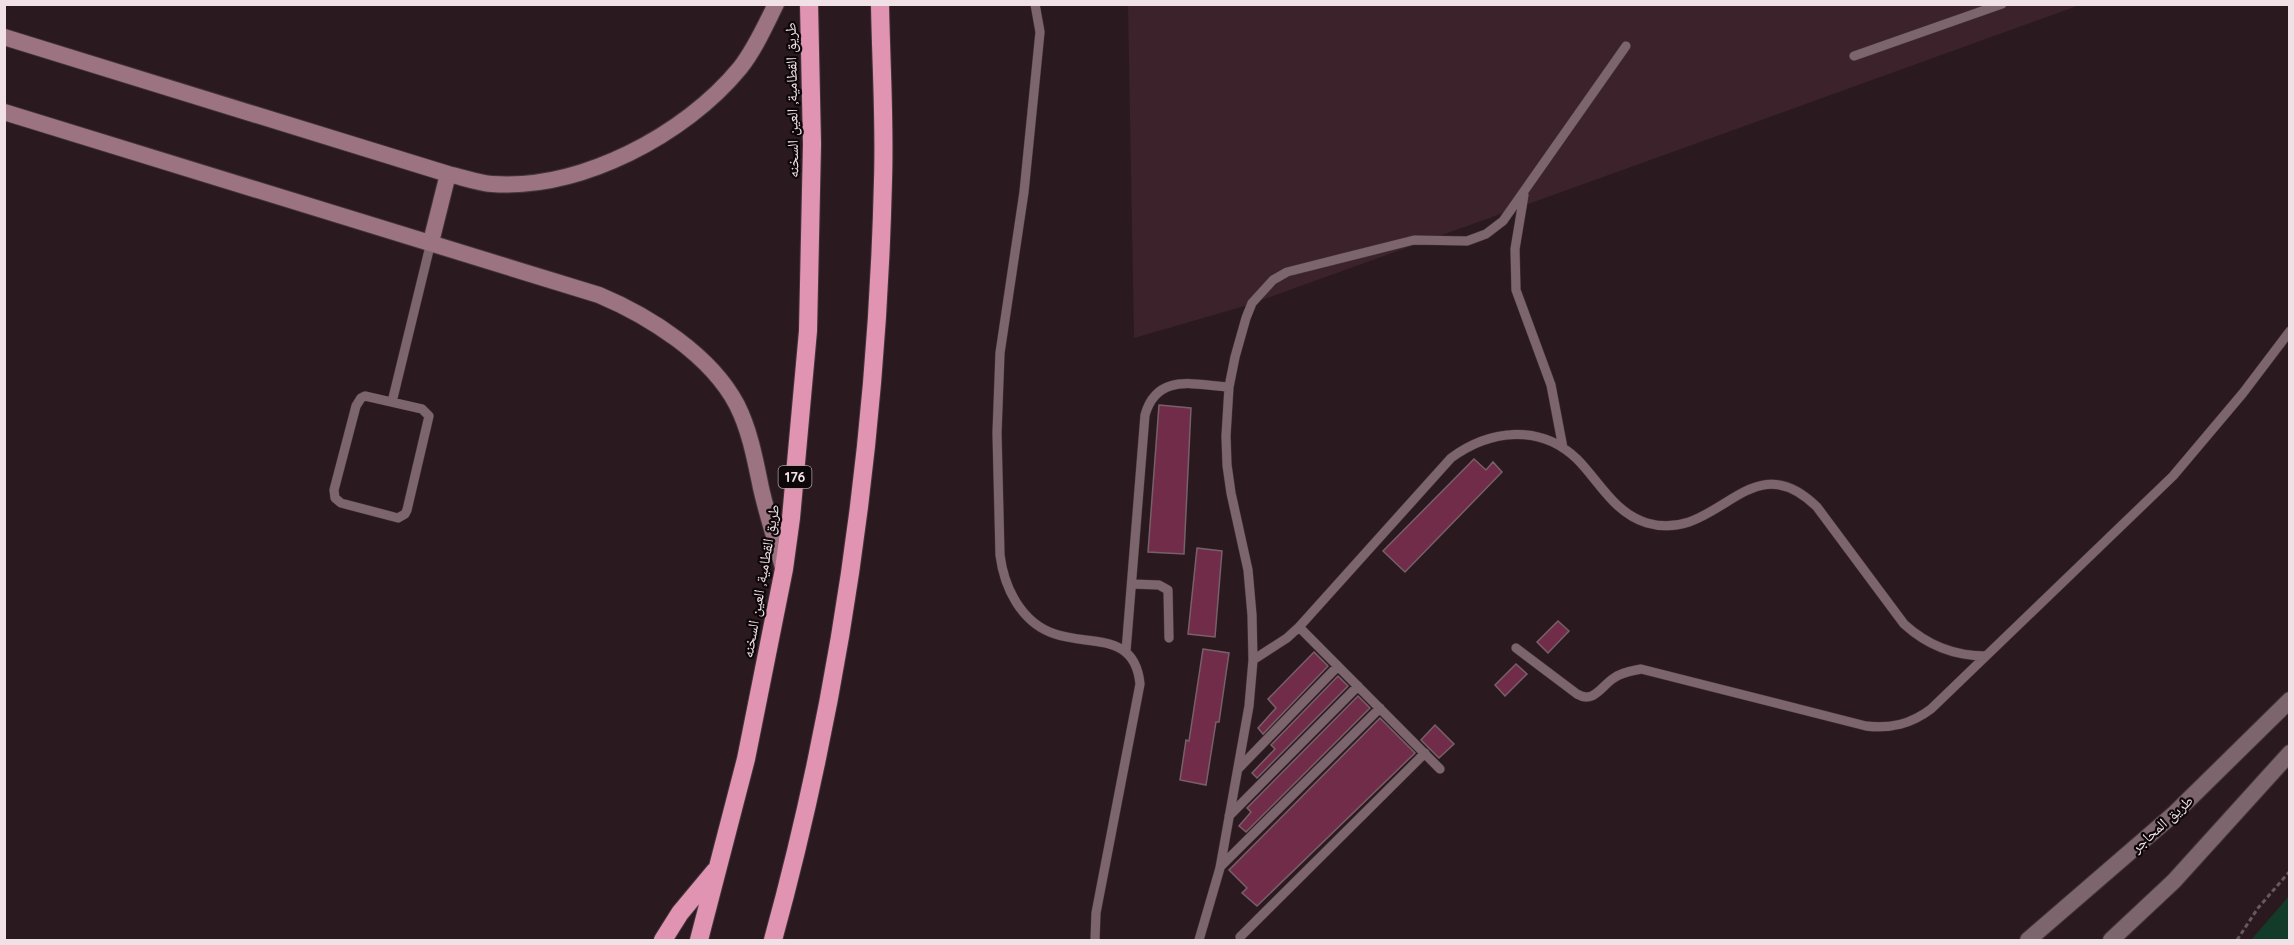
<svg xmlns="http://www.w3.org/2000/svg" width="2294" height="945" viewBox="0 0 2294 945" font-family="Quicksand,'Noto Naskh Arabic',sans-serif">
  <rect width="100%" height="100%" fill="#2b1920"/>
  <path fill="#3b222b" d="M1128 5H2080L1248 305 1134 338Z"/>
  <path fill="#123c29" d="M2289 896V940H2251Z"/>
  <path fill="#712c4a" stroke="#776068" stroke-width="1.5" d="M1159 405 1191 408 1184 554 1148 552Z
    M1474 459 1486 470 1493 462 1502 472 1405 572 1383 551Z
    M1197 548 1222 551 1215 637 1188 634Z
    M1558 621 1569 631 1548 653 1537 642Z
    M1203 649 1229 653 1219 722H1216L1206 785 1180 780 1186 740 1189 741Z
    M1314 652 1328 666 1263 734 1258 728 1276 708 1268 699Z
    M1516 664 1527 674 1505 696 1495 685Z
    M1338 676 1348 686 1257 778 1252 773 1275 749 1271 745Z
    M1358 696 1370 708 1246 832 1239 826 1251 812 1247 808Z
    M1380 718 1415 753 1257 906 1242 893 1247 888 1229 870Z
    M1435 725 1454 744 1439 758 1421 740Z"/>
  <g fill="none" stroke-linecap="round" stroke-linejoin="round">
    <g stroke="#43353a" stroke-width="10">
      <path id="service" d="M1035 4 1040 32 1024 192 1000 353 997 433 1000 555C1004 587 1021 623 1055 634 1091 646 1135 632 1140 684L1096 913 1095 940
        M1854 56 2002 4
        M1524 195 1515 249 1516 290 1551 385 1563 448
        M365 396 422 409 429 416 407 510 405 514 398 518 341 503 335 498 334 490 356 406 361 398Z
        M392 402 431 242
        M1132 584 1159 585 1168 590 1169 638
        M1299 627 1440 769
        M1516 648 1577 694C1594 704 1601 686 1614 678 1622 672 1632 671 1641 669L1866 726C1891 729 1911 724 1931 709L2173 476 2243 393 2290 331
        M1126 651 1145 415C1157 372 1195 385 1229 387
        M1253 660 1287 638 1299 627 1451 458C1489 430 1540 423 1577 459 1599 481 1614 513 1647 523 1719 544 1749 440 1817 507L1904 624C1928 646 1954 656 1986 656
        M1238 769 1338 666
        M1229 816 1358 686
        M1220 867 1380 708
        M1240 937 1425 753
        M1199 940 1220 868 1249 706 1253 660 1252 615 1248 570 1231 493 1227 465 1226 436 1229 387 1235 357 1246 318 1252 303 1273 280 1287 272 1414 240 1467 241 1486 234 1503 221 1626 46"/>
    </g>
    <g stroke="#43353a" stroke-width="18">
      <path id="tertiary" d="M2028 940 2175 813 2290 700
        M2111 940 2174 881 2290 753"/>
    </g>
    <g stroke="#43353a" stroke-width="18">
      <path id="secondary" d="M4 37 448 174C462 177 478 183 492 184 581 190 685 135 740 68 755 49 765 26 776 4
        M4 112 599 295C649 316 711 355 737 405 750 431 755 459 761 488 767 515 776 541 783 568
        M431 242 448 174"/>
    </g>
    <g stroke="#43353a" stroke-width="20">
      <path id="motorway" d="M663 940 680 913 715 871
        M699 940 746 759 784 569 791 518 808 331 812 144 809 4
        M773 940C841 693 877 437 883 180 885 122 881 63 880 4"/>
    </g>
    <path stroke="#69585f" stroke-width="3" stroke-dasharray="4.5 3" stroke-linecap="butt" d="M2237 940 2258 908 2290 871"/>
    <use href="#service" stroke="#7d656d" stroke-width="9"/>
    <use href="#tertiary" stroke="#7d656d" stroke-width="16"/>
    <use href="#secondary" stroke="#9b7381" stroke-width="16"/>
    <use href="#motorway" stroke="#e094b1" stroke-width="18"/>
  </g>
  <g text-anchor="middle" stroke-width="4.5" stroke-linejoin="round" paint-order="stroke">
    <rect fill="#0e0709" stroke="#aca0a4" stroke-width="1.5" x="778.5" y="466" width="33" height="22" rx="4.5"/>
    <g font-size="14" font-weight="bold" fill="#efe1e6">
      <text x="795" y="482">176</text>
    </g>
    <g font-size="15" fill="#efe1e6" stroke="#0e0709">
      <text transform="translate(792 100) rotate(-91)" y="5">طريق القطامية, العين السخنه</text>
      <text transform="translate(761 581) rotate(-80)" y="5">طريق القطامية, العين السخنه</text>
      <text transform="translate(2162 824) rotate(-42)" y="5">طريق المحاجر</text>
    </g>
  </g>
  <rect width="2294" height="945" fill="none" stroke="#efe1e6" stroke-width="12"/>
</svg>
